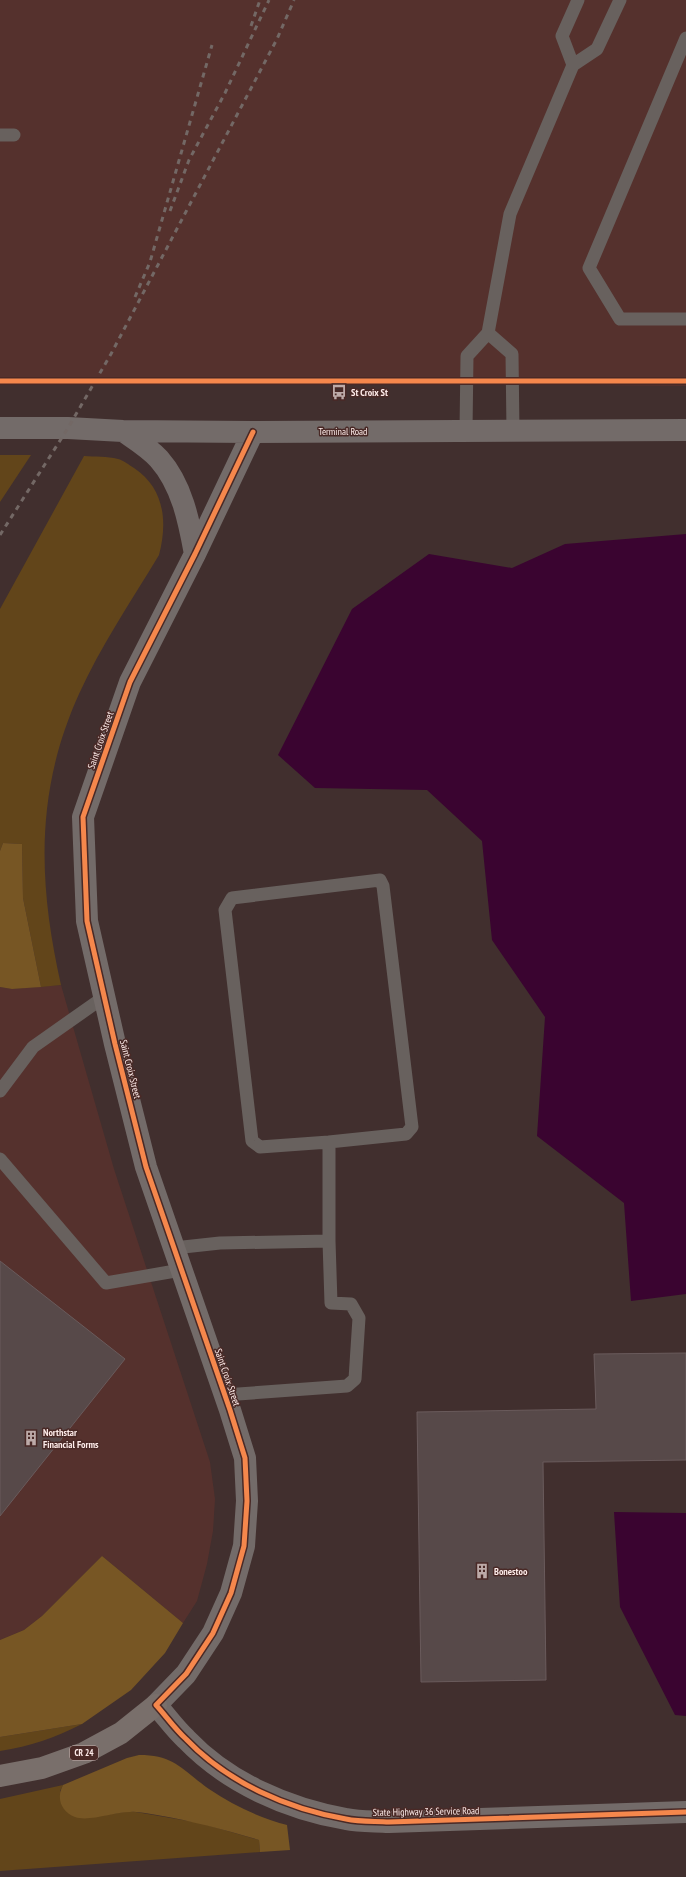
<svg xmlns="http://www.w3.org/2000/svg" width="686" height="1877" viewBox="0 0 686 1877" font-family="'PT Sans Narrow',sans-serif">
  <rect width="100%" height="100%" fill="#412f2e"/>
  <path fill="#55312d" d="M0 0H686V386L0 379Z
    M61 985 114 1169 210 1462 215 1499 213 1531 207 1564 197 1601 183 1623 102 1556 42 1616 24 1630 0 1640V987L12 989Z"/>
  <path fill="#62451a" d="M0 455H31L0 502Z
    M84 456C95 457 107 456 118 459 123 460 129 465 134 468 164 488 168 521 159 555 132 600 100 647 79 694 35 791 38 883 61 985L41 987 23 898 22 844 3 843 0 851V609Z
    M82 1724C54 1738 31 1746 0 1751V1737Z
    M63 1785 60 1791 93 1817 130 1811 200 1823 259 1840 260 1852 0 1871V1799Z"/>
  <path fill="#775624" d="M3 843 22 844 23 898 41 987 12 989 0 987V851Z
    M102 1556 183 1623 165 1653 131 1690 82 1724 0 1737V1640L24 1630 42 1616Z
    M139 1755C175 1755 182 1770 209 1789 233 1805 259 1818 287 1825L290 1850 260 1852 259 1840C225 1830 192 1821 157 1815 148 1814 138 1811 130 1812 114 1812 89 1822 75 1817 61 1812 56 1798 63 1785L127 1758Z"/>
  <path fill="#3a0430" d="M686 534V1294L631 1301 624 1203 537 1136 545 1017 492 940 482 841 427 790 315 788 278 755 352 609 429 554 512 568 565 544Z
    M614 1512 686 1513V1716L675 1715 620 1607Z"/>
  <path fill="#574949" stroke="#6a5b5c" d="M0 1261 125 1359 0 1516Z
    M686 1353V1460L543 1462 546 1680 421 1682 417 1412 596 1409 594 1354Z"/>
  <g fill="none" stroke-linecap="round" stroke-linejoin="round">
    <path stroke="#68615e" stroke-width="13" d="M686 38 589 268 620 319H686
      M573 65 562 36 578 0
      M0 135H14
      M488 333 510 214 573 65 597 49 620 0
      M466 431 467 356 488 333 512 354 513 431
      M0 1091 33 1047 104 997
      M0 1159 106 1283 181 1270
      M174 1248 220 1243 329 1241V1142L260 1147 252 1141 225 910 232 898 380 880 383 886 412 1127 406 1134 329 1142
      M224 1395 347 1386 355 1379 359 1318 351 1304 331 1303 329 1241"/>
    <path stroke="#736b69" stroke-width="22" d="M0 428H68L123 431 253 432 686 430
      M123 431C136 440 149 448 159 459 182 485 189 521 195 554
      M253 432 195 554 130 682 83 817 87 921 115 1044 146 1167 230 1410 245 1458 247 1501 244 1546 231 1593 213 1633 186 1674 156 1705C166 1716 175 1729 186 1739 228 1783 288 1809 346 1819 360 1822 375 1821 389 1822L686 1812"/>
    <path stroke="#796f6b" stroke-width="22" d="M0 1776 42 1768 84 1753 121 1733 156 1705"/>
    <path stroke="#736865" stroke-width="3" stroke-dasharray="5 5" stroke-linecap="butt" d="M251 26 260 0
      M170 211 189 160 225 93 269 0
      M135 297 150 262 212 45
      M0 535 68 428 111 354 277 39 294 0"/>
    <g stroke="#492926" stroke-width="8">
      <path id="cycleway" d="M0 381H686
        M253 432 195 554 130 682 83 817 87 921 115 1044 146 1167 230 1410 245 1458 247 1501 244 1546 231 1593 213 1633 186 1674 156 1705C166 1716 175 1729 186 1739 228 1783 288 1809 346 1819 360 1822 375 1821 389 1822L686 1812"/>
    </g>
    <use href="#cycleway" stroke="#f5874c" stroke-width="5"/>
  </g>
  <defs>
    <g id="bus-bare" transform="scale(1.2)"><path d="M-5-6H5V4H4V6H2V4H-2V6H-4V4H-5ZM-3.5-4V0h7V-4ZM-3.5 1.2v1.5H-2V1.2ZM2 1.2v1.5H3.5V1.2Z" fill="#bcaaa8" stroke="#492926" stroke-width="2.5" paint-order="stroke"/></g>
    <g id="building-bare" transform="scale(1.2)"><path d="M-4-6H4V6H1V3H-1V6H-4ZM-2.5-4.3h1.7v1.8h-1.7ZM.8-4.3h1.7v1.8H.8ZM-2.5-1h1.7V.8h-1.7ZM.8-1h1.7V.8H.8Z" fill="#bcaaa8" stroke="#492926" stroke-width="2.5" paint-order="stroke"/></g>
  </defs>
  <g fill-rule="evenodd">
    <use href="#bus-bare" x="339" y="392"/>
    <use href="#building-bare" x="31" y="1438"/>
    <use href="#building-bare" x="482" y="1571"/>
  </g>
  <g text-anchor="middle" stroke-width="3" stroke-linejoin="round" paint-order="stroke">
    <rect fill="#492926" stroke="#c8b2af" stroke-width="1" x="70" y="1746" width="28" height="14" rx="3"/>
    <g font-size="9" font-weight="bold" fill="#feecea">
      <text x="84" y="1756">CR 24</text>
    </g>
    <g font-size="10" font-weight="bold" fill="#feecea" stroke="#492926" text-anchor="start">
      <text x="351" y="396">St Croix St</text>
      <text x="43" y="1436">Northstar<tspan x="43" dy="12">Financial Forms</tspan></text>
      <text x="494" y="1575">Bonestoo</text>
    </g>
    <g font-size="10" fill="#feecea" stroke="#492926">
      <text x="343" y="435">Terminal Road</text>
      <text transform="translate(100 740) rotate(-71)" y="4">Saint Croix Street</text>
      <text transform="translate(131 1069) rotate(76)" y="4">Saint Croix Street</text>
      <text transform="translate(228 1377) rotate(71)" y="4">Saint Croix Street</text>
      <text transform="translate(426 1811) rotate(-1)" y="4">State Highway 36 Service Road</text>
    </g>
  </g>
</svg>
